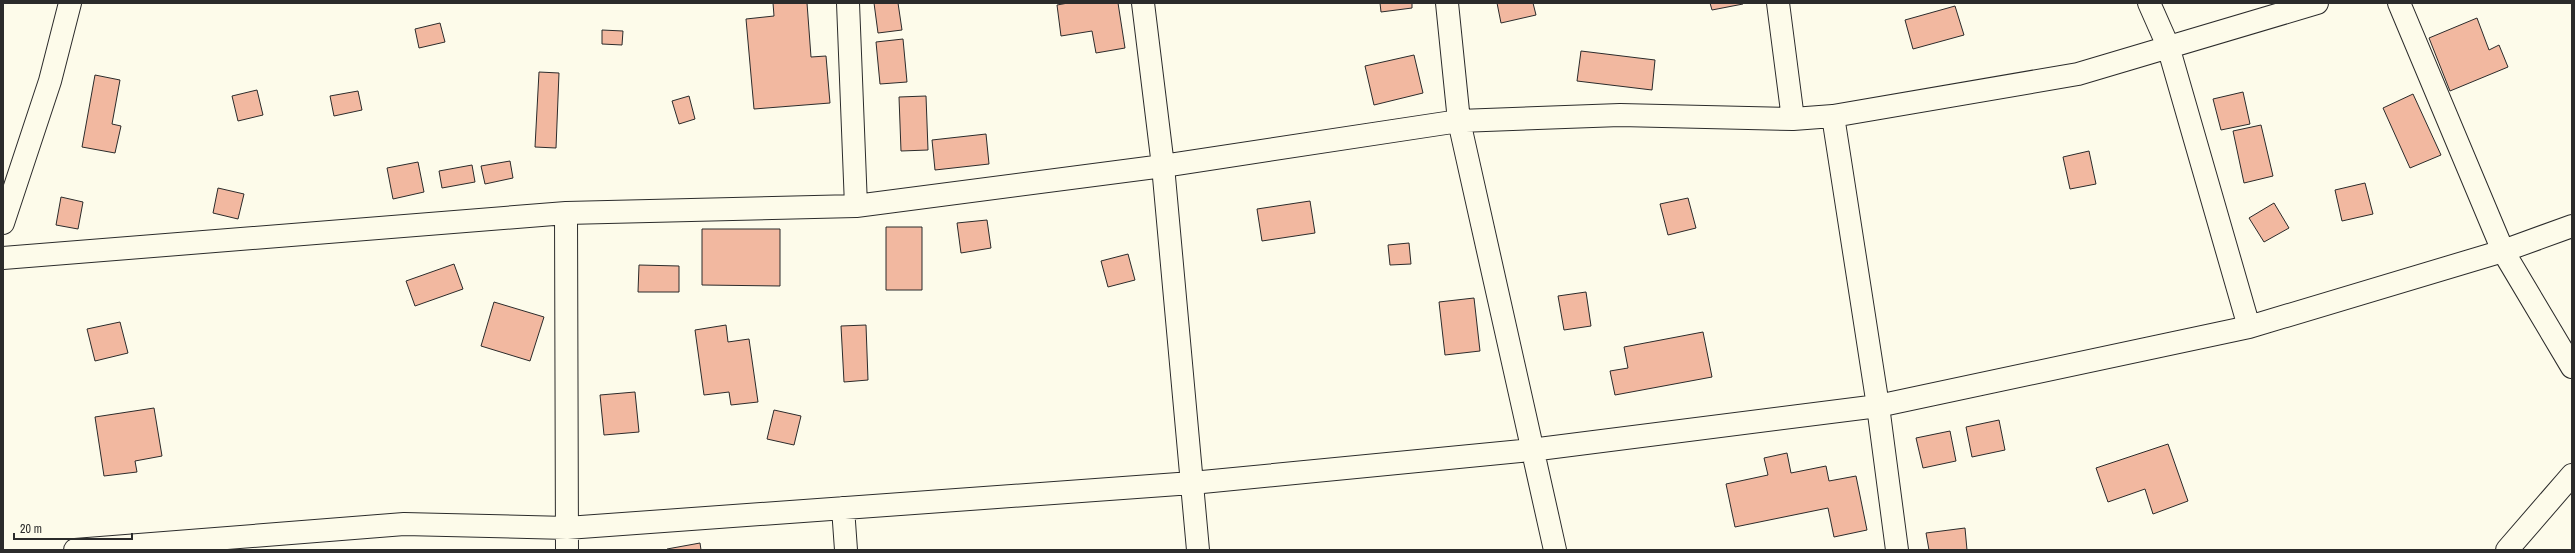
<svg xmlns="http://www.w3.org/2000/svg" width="2575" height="553" viewBox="0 0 2575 553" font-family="'Archivo Narrow',sans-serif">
  <rect width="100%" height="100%" fill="#fdfbea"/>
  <path fill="#f2b8a0" stroke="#2b2b2b" d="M773 3H807L811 57 826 56 830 103 754 109 746 19 774 16Z
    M874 3H898L902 30 878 33Z
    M1068 3H1118L1125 48 1096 53 1092 31 1061 36 1057 5Z
    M1380 3H1412V8L1381 12Z
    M1497 3H1533L1536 15 1501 23Z
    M1710 3H1743V4L1712 10Z
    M1955 6 1964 35 1913 49 1905 20Z
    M2477 18 2489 50 2499 45 2508 67 2450 91 2429 38Z
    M440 23 445 42 419 48 415 29Z
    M602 30 623 31 622 45 602 44Z
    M903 39 907 82 880 84 876 42Z
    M1581 51 1655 60 1652 90 1577 81Z
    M1414 55 1423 93 1374 105 1365 66Z
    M539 72 559 73 556 148 535 147Z
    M95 75 120 80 112 124 121 126 115 153 82 147Z
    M257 90 263 115 238 121 232 96Z
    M358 91 362 110 334 116 330 96Z
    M2243 92 2250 124 2221 130 2213 99Z
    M2413 94 2441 155 2410 168 2383 108Z
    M689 96 695 119 679 124 672 101Z
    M926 96 928 150 901 151 899 97Z
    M2261 125 2273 176 2244 183 2233 131Z
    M986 134 989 164 935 170 932 140Z
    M2089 151 2096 184 2070 189 2063 157Z
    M510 161 513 178 485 184 481 166Z
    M418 162 424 192 393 199 387 168Z
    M472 165 475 182 442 188 439 171Z
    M2365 183 2373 214 2342 221 2335 190Z
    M218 188 244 194 238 219 213 213Z
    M61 197 83 202 78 229 56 225Z
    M1688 198 1696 228 1668 235 1660 204Z
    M1310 201 1315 233 1262 241 1257 209Z
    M2274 203 2289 228 2264 242 2249 218Z
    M987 220 991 248 961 253 957 223Z
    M886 227H922V290H886Z
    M702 229H780V286L702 285Z
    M1409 243 1411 264 1390 265 1388 245Z
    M1128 254 1135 280 1108 287 1101 261Z
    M454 264 463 289 415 306 406 281Z
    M639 265 679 266V292H638Z
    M1586 292 1591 326 1564 330 1558 296Z
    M1474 298 1480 351 1445 355 1439 302Z
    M494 302 544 317 530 361 481 346Z
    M120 322 128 353 95 361 87 329Z
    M726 325 728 342 749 339 758 402 731 405 729 392 704 395 695 330Z
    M866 325 868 380 844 382 841 326Z
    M1703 332 1712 377 1615 395 1610 371 1628 368 1624 347Z
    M635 392 639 432 604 435 600 395Z
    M154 408 162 456 135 461 137 472 104 476 95 417Z
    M774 410 801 416 794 445 767 439Z
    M1999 420 2005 450 1972 457 1966 427Z
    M1950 431 1956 461 1923 468 1916 438Z
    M2168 444 2188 501 2153 514 2145 489 2108 502 2096 468Z
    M1787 453 1791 473 1826 466 1829 481 1856 476 1867 530 1834 537 1828 508 1735 527 1726 484 1768 475 1764 458Z
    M1965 528 1967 550H1929L1926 533Z
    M700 543 701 550H668L667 549Z"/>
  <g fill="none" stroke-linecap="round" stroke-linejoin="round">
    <g stroke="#2b2b2b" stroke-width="24">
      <path id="minor" d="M848 3 856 206
        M1143 3 1163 166 1198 550
        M1447 3 1459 121 1555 550
        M1778 3 1793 119
        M2149 3 2168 46 2249 327
        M2399 3 2503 251 2572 367
        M1833 116 1878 406 1897 550
        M566 213 567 550
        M3 223 50 81 70 3
        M3 258 566 213 856 206 1163 166 1459 121 1620 115 1793 119 1833 116 2078 74 2317 3
        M843 508 846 550
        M75 550 404 524 567 528 1192 483 1531 450 1878 406 2249 327 2503 251 2572 226
        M2507 550 2572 475"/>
    </g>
    <use href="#minor" stroke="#fdfbea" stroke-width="22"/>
  </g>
  <rect width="2575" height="553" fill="none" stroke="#2b2b2b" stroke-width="8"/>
  <path d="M14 533v6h118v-6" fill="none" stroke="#2b2b2b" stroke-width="2"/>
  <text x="20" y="533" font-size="12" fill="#2b2b2b" stroke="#fdfbea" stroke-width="3" paint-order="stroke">20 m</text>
</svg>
